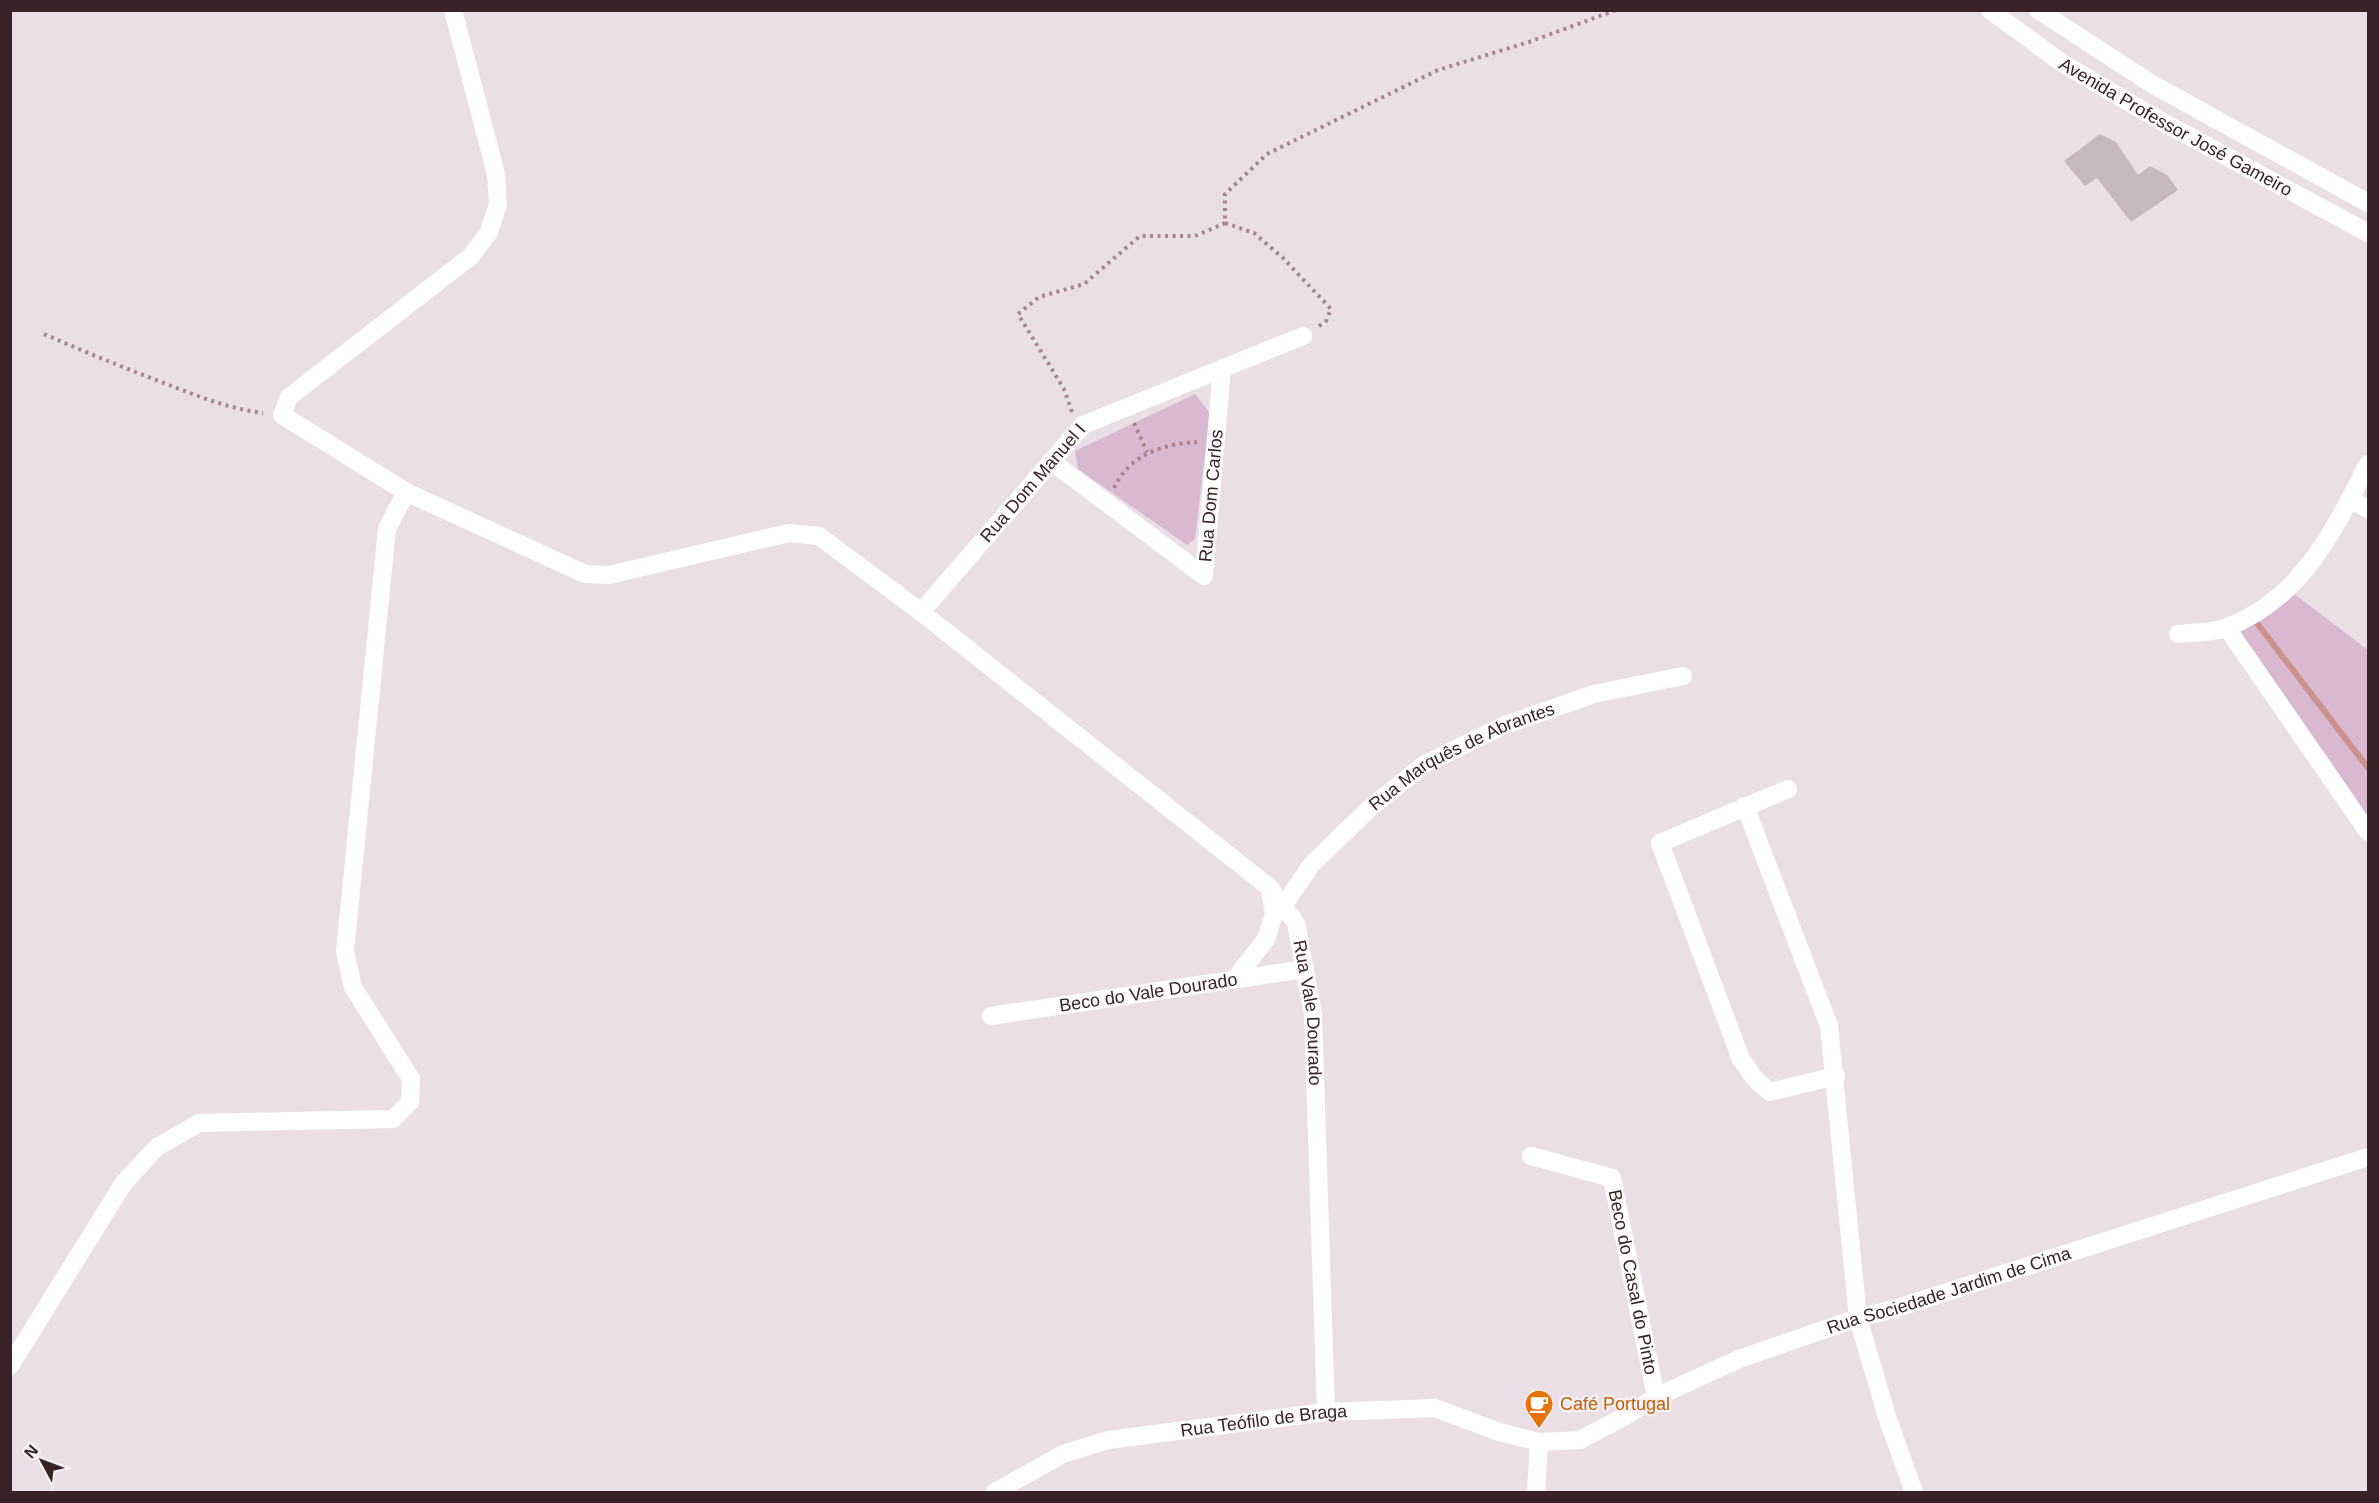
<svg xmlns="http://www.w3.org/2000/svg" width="2379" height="1503" viewBox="0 0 2379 1503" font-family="Helvetica,sans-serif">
  <rect width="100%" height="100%" fill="#e9dfe4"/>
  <path fill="#d9b9d2" d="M1195 394 1210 413 1195 539 1187 545 1078 469 1075 451Z
    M2289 590 2368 650V833L2227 628Z"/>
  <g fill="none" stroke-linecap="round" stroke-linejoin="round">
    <path stroke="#cb928b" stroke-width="6" d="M2253 618 2368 768"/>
  </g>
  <path fill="#c6b8be" d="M2100 134 2116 142 2138 175 2150 166 2167 175 2178 190 2131 222 2097 178 2085 186 2064 161Z"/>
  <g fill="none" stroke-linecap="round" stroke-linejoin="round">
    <path stroke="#aa8290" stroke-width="4" stroke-dasharray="3 4.5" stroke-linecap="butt" d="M1319 326 1326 321 1331 309 1283 258 1254 233 1225 223V194L1267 154 1438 70 1529 42 1616 10
      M44 334C85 352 127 369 169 385 200 397 231 409 263 413
      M1072 412 1064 389 1018 314 1039 297 1084 284 1140 236H1195L1225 223
      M1134 423 1147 452
      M1114 488C1130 454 1163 444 1197 442"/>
    <g stroke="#fff" stroke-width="18">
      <path id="s1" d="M453 10 496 174 498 205 488 234 470 257 289 397 282 415 406 492 585 574 609 575 789 533 819 536 921 612 1270 888 1296 923 1313 1014 1326 1412"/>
      <path id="s2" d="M1990 10 2062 63 2159 120 2368 233"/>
      <path d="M2038 10 2152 84 2368 203"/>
      <path id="s3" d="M1051 461 1204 576 1222 369"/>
      <path d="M2350 500 2368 509"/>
      <path id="s4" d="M921 612 1083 425 1303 336"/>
      <path d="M2227 628 2368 832"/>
      <path d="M2178 634C2194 632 2214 633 2228 627 2302 598 2334 530 2368 464"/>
      <path d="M1788 789 1660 843 1741 1059 1755 1079 1770 1092 1836 1076"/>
      <path d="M1745 806 1829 1026 1858 1318 1887 1417 1914 1492"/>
      <path id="s5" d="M1283 906 1312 864 1370 808 1425 764 1505 725 1594 694 1683 676"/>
      <path d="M1235 979 1266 939 1274 914 1270 889"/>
      <path id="s6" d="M991 1016 1305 969"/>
      <path id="s7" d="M1531 1156 1612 1178 1656 1397"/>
      <path d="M10 1366 123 1184 157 1147 199 1123 393 1119 410 1102 411 1079 353 987 345 951 387 529 406 492"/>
      <path id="s8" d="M995 1492 1063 1454 1108 1440 1326 1412 1435 1408 1499 1432 1539 1442 1580 1440 1631 1413 1656 1397 1739 1359 1858 1318 1894 1309 2368 1157"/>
      <path d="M1536 1492 1539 1442"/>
    </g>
  </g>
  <defs>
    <g id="cafe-pin" transform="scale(1.5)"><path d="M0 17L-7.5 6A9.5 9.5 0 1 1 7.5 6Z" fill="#e8710a" stroke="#f6eff3"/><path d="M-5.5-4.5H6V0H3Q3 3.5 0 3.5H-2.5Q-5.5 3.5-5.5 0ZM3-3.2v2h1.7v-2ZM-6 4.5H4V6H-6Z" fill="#fff"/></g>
  </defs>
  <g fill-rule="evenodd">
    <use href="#cafe-pin" x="1539" y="1404"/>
  </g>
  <g text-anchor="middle" stroke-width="5" stroke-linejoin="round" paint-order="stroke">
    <g font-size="18" fill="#382228" stroke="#f6eff3">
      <text dy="6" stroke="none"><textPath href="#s2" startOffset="220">Avenida Professor José Gameiro</textPath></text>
      <text dy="6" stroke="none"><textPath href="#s4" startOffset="171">Rua Dom Manuel I</textPath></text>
      <text dy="6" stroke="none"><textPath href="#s3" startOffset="272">Rua Dom Carlos</textPath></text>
      <text dy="6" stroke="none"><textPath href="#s5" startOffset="238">Rua Marquês de Abrantes</textPath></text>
      <text dy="6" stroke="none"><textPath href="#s6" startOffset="159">Beco do Vale Dourado</textPath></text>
      <text dy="6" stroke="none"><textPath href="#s1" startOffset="1797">Rua Vale Dourado</textPath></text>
      <text dy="6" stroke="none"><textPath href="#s7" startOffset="190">Beco do Casal do Pinto</textPath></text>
      <text dy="6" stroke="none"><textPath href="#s8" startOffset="1004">Rua Sociedade Jardim de Cima</textPath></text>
      <text dy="6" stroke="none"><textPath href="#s8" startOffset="282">Rua Teófilo de Braga</textPath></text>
    </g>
    <g font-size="18" fill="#c56008" stroke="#f6eff3" text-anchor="start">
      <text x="1560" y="1410">Café Portugal</text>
    </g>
  </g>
  <rect width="2379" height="1503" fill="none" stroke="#382228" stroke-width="24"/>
  <g transform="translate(42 1461) rotate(311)" stroke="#f6eff3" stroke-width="4.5" paint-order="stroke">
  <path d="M0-4.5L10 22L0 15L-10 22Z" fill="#382228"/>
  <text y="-9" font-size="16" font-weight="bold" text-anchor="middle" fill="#382228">N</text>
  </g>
</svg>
